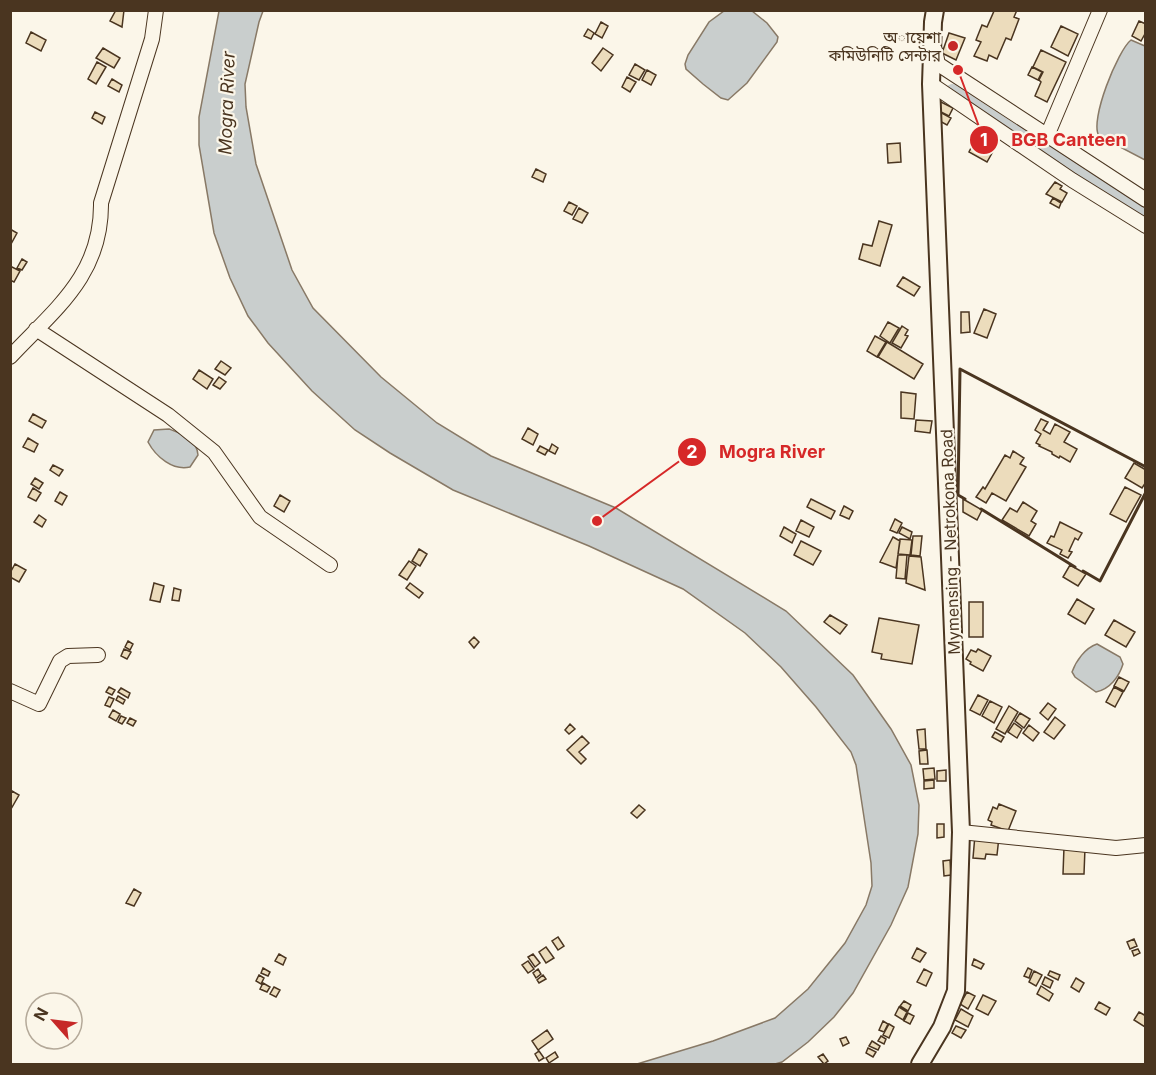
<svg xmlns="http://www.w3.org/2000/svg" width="1156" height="1075" viewBox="0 0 1156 1075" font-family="Inter,'Noto Sans Bengali',sans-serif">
  <rect width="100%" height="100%" fill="#fbf6e9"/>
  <path fill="#c9cecd" stroke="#887966" stroke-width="1.5" d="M219 11H263L259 22 245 84 246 107 256 164 292 270 313 308 381 377 437 423 491 456 616 508 786 611 853 675 891 729 911 765 919 805 918 834 908 887 891 925 853 993 834 1017 808 1042 782 1062 775 1064H637L713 1041 775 1018 808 989 845 943 866 905 872 886 871 863 856 765 851 752 816 707 781 667 745 633 683 589 589 546 453 490 390 453 355 430 312 391 268 343 248 316 230 278 214 233 199 145V117Z
    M724 11H752L767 23 778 37 777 42 747 83 728 100 721 98 703 84 686 69 685 64 688 55 709 22Z
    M1131 40 1145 46V160L1099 136C1089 121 1118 50 1131 40Z
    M169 429C182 434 197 439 198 455L190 467C173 471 156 457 148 442L154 430Z
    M1097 644 1120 657 1123 664C1119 677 1110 689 1096 692L1075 677 1072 672C1076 661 1085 648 1097 644Z"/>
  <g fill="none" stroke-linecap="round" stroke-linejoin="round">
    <path stroke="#c9cecd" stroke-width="12" d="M952 90 1146 215"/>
  </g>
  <path fill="#ecdcbc" stroke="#4a3520" stroke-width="1.5" d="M116 10H124L122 27 110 21Z
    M992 10H1017L1014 17 1019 19 1011 40 1006 38 997 59 989 55 987 61 974 56 981 42 976 40 982 25 987 27 994 11Z
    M1139 21 1146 24V32L1141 41 1132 36Z
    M601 22 608 26 602 38 595 34Z
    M1061 26 1078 34 1068 56 1051 47Z
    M588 29 594 33 591 39 584 36Z
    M31 32 46 40 41 51 26 43Z
    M949 33 965 38 956 60 942 53Z
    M103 48 120 58 114 68 96 58Z
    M603 48 613 55 601 71 592 63Z
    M1041 50 1066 62 1047 102 1035 96 1041 82 1039 80 1043 72 1033 67Z
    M97 62 106 67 96 84 88 79Z
    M635 64 645 70 639 80 629 75Z
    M1032 67 1042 72 1038 80 1028 75Z
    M647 70 656 75 651 85 642 80Z
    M627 77 636 82 630 92 622 87Z
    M112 79 122 85 119 92 108 86Z
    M937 100 953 108 949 116 933 108Z
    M938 111 951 118 947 125 934 118Z
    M95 112 105 117 102 124 92 118Z
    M977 136 996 146 987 162 969 152Z
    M900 143 901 162 888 163 887 144Z
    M536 169 546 174 543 182 532 177Z
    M1055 182 1062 186 1060 189 1067 193 1062 202 1046 194Z
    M1053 198 1061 203 1059 208 1050 203Z
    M569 202 577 206 572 215 564 211Z
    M579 208 588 213 582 223 573 219Z
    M879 221 892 225 880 266 859 259 863 244 872 246Z
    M10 229 17 233 11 244H10Z
    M22 259 27 262 22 270 17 268Z
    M10 266 20 271 14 282 10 280Z
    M903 277 920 287 914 296 897 286Z
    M984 309 996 314 987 338 974 333Z
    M961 312H969L970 332 961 333Z
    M888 322 899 328 890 343 880 336Z
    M902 326 908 330 905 335 908 336 901 348 892 343Z
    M875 336 886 342 877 357 867 351Z
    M887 342 923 364 914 379 878 357Z
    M221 361 231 368 225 375 215 369Z
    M199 370 213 379 207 389 193 379Z
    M219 377 226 382 220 389 213 385Z
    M901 392 916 394 914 419 901 418Z
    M33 414 46 421 42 428 29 421Z
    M1041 419 1048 422 1043 430 1050 434 1055 424 1070 432 1064 442 1077 449 1070 462 1060 456 1059 458 1052 454V452L1039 446 1040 445 1036 443 1041 434 1035 430Z
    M916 420 932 421 930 433 915 431Z
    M528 428 538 434 533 445 522 439Z
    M28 438 38 444 34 452 23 447Z
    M552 444 558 448 555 454 549 451Z
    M540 446 548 450 545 455 537 451Z
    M1013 451 1024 458 1020 464 1026 467 1006 501 992 493 986 503 976 497 983 487 985 489 1005 455 1010 458Z
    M1134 463 1146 470V482L1142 488 1125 478Z
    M53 465 63 470 59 476 50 470Z
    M35 478 43 483 39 489 31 484Z
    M1125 487 1141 495 1126 522 1110 514Z
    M33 488 41 493 36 501 28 497Z
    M60 492 67 496 62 505 55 501Z
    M280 495 290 501 284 512 274 506Z
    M811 499 835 511 831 519 807 507Z
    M963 499 982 510 977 520 963 512Z
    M1023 502 1037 511 1031 521 1036 524 1029 536 1002 520 1010 508 1017 512Z
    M844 506 853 511 849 519 840 515Z
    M39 515 46 520 42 527 34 522Z
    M895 519 902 523 897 533 890 530Z
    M801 520 814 527 809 537 796 531Z
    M1060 522 1082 533 1078 540 1075 538 1069 551 1072 552 1068 558 1060 554 1062 550 1047 543 1051 536 1054 537Z
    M784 527 796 534 792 543 780 536Z
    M902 527 912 532 910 539 899 533Z
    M913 536H922L920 556 911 555Z
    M893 537 900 541 896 568 880 562Z
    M900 539 912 540 910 555 898 554Z
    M801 541 821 551 813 565 794 555Z
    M419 549 427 554 420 566 412 561Z
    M898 555H907L905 579 896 578Z
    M909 556 921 557 925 590 906 583Z
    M409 561 416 566 407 580 399 575Z
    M15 564 26 570 19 582 10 577V573Z
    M1070 565 1086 574 1078 586 1063 577Z
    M154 583 164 586 160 602 150 600Z
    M410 583 423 593 419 598 406 588Z
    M174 588 181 590 179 601 172 600Z
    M1077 599 1094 609 1085 624 1068 614Z
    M969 602H983V637H969Z
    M830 615 847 625 840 634 824 622Z
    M879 618 919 625 912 664 881 659 882 654 872 652Z
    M1114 620 1135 632 1126 647 1105 635Z
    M474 637 479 642 474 648 469 642Z
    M128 641 133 644 130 650 125 647Z
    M124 649 131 652 127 659 121 656Z
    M978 649 991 656 983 671 970 664 971 662 966 659 971 650 976 652Z
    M1119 677 1129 682 1124 691 1114 686Z
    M109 687 115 690 112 695 106 692Z
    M1114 687 1123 692 1115 707 1106 702Z
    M121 688 130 693 128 698 118 692Z
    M978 695 988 700 980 715 970 710Z
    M118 696 125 700 123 704 116 700Z
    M109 697 114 699 110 707 105 705Z
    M990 701 1002 707 994 723 982 716Z
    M1048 703 1056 709 1048 720 1040 713Z
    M1009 706 1018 712 1005 734 996 729Z
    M113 710 120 714 116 721 109 717Z
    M1020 713 1030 719 1024 728 1015 721Z
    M121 716 126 718 122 724 118 722Z
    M1055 717 1065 725 1054 739 1044 732Z
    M130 718 136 721 133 726 127 723Z
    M1014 723 1022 729 1017 738 1008 732Z
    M570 724 575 729 569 734 565 730Z
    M1029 725 1039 733 1033 741 1023 733Z
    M925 729 926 749H919L917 730Z
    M995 732 1004 737 1001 742 992 737Z
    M582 736 589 743 579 752 586 759 581 764 567 750Z
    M927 750 928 764H920L919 751Z
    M934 768 935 779 924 780 923 769Z
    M946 770V781H937V771Z
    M934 780V788L924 789V781Z
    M12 791 19 795 11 809 10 794Z
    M999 804 1016 811 1008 831 991 825 992 822 988 820 993 807 997 809Z
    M639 805 645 810 637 818 631 813Z
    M937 824H944V837L937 838Z
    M975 835 999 837 997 855 986 854 985 859 973 858Z
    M1064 847 1085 848 1084 874H1063Z
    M950 860 951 875 944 876 943 861Z
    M134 889 141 893 134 906 126 903Z
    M558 937 564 946 558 950 552 941Z
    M1134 939 1137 946 1130 949 1127 942Z
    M546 947 554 958 546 963 539 952Z
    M917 948 926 953 920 962 912 958Z
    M1138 949 1140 953 1134 956 1132 951Z
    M279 954 286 958 283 965 275 961Z
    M533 954 540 963 535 967 528 957Z
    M974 959 984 964 981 969 972 965Z
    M528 961 534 969 528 973 522 965Z
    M263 968 270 972 268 976 261 973Z
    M1028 968 1032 970 1029 978 1024 976Z
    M538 969 541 974 536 978 533 973Z
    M924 969 932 973 926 986 917 982Z
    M1034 971 1042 975 1036 986 1029 982Z
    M1050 971 1060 975 1058 980 1048 975Z
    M259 975 264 978 261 984 256 981Z
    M543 975 546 979 539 983 537 980Z
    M1045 977 1053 981 1050 988 1042 984Z
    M1076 978 1084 983 1079 992 1071 987Z
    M263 983 270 987 267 992 260 989Z
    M1041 986 1053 994 1049 1001 1037 994Z
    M274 987 280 990 276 997 270 994Z
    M967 992 975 996 968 1009 960 1004Z
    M983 995 996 1001 988 1015 976 1009Z
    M904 1001 911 1005 908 1011 900 1006Z
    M1099 1002 1110 1008 1106 1015 1095 1009Z
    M899 1007 907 1012 903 1020 895 1015Z
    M961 1009 973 1016 968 1027 955 1020Z
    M1139 1012 1146 1016 1145 1027 1134 1020Z
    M908 1013 914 1016 910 1024 904 1021Z
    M883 1021 888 1024 884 1032 879 1030Z
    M889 1024 894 1027 889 1038 883 1035Z
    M956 1026 966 1030 961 1038 952 1033Z
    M547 1030 553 1039 538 1050 532 1041Z
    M881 1036 886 1039 884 1044 878 1041Z
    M846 1037 849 1043 843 1046 840 1039Z
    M872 1041 880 1046 878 1050 869 1046Z
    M868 1048 876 1052 873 1057 866 1053Z
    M539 1051 544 1058 539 1061 535 1054Z
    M555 1052 558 1057 549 1063 546 1058Z
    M823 1054 828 1061 824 1064 818 1057Z"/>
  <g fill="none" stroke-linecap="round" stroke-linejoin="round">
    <g stroke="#4a3520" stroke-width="16">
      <path id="minor" d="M935 50 938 64 1146 200
        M931 84 1072 180 1146 226
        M1047 136 1100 10
        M36 329 168 415 214 452 260 517 330 565
        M10 357C55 309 102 275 101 203L152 39 156 10
        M10 691 39 704 60 661 68 656 98 655
        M961 832 1116 848 1146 845"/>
    </g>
    <g stroke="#4a3520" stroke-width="20">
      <path id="major" d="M920 1064 942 1027 956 991 961 832 931 84 933 22 935 10"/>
    </g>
    <use href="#minor" stroke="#fbf6e9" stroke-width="14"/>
    <use href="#major" stroke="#fbf6e9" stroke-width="16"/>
    <path stroke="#4a3520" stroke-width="3" d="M965 499 958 495 960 369 1146 467
      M981 509 1075 567
      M1083 571 1100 581 1146 492"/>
  </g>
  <circle fill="#c62828" stroke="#fbf6e9" stroke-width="2" cx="953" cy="46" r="6"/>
  <g text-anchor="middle" stroke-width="4.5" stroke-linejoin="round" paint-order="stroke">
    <g font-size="16" fill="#4a3520" stroke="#fbf6e9" text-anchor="end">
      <text x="941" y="43">অায়েশা<tspan x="941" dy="18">কমিউনিটি সেন্টার</tspan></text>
    </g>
    <g font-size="16" fill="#4a3520" stroke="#fbf6e9">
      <text transform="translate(950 542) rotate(-92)" y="6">Mymensing - Netrokona Road</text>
    </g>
    <g font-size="18" font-style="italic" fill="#4a3520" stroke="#fbf6e9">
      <text transform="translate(227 103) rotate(-88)" y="6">Mogra River</text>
    </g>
  </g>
  <path fill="none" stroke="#d62828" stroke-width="2" d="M958 70L984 140M597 521L692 452"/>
  <g fill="#d62828" stroke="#fbf6e9" stroke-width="2">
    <circle cx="958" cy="70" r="6"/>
    <circle cx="597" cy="521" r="6"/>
    <circle cx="984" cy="140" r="15"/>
    <circle cx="692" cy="452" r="15"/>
  </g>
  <g font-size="18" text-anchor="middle" font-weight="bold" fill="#fff">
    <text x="984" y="146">1</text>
    <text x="692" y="458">2</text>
  </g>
  <g font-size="18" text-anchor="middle" font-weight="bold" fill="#d62828" stroke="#fbf6e9" stroke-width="4.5" stroke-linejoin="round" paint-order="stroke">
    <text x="1069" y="146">BGB Canteen</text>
    <text x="772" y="458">Mogra River</text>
  </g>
  <rect width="1156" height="1075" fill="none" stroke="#4a3520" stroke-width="24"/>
  <g transform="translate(54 1021) rotate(298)"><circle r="28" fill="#fbf6e9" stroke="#b4a999" stroke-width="1.5"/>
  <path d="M0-4.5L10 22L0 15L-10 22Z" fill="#c62828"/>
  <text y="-9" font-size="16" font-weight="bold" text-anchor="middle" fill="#4a3520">N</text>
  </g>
</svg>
